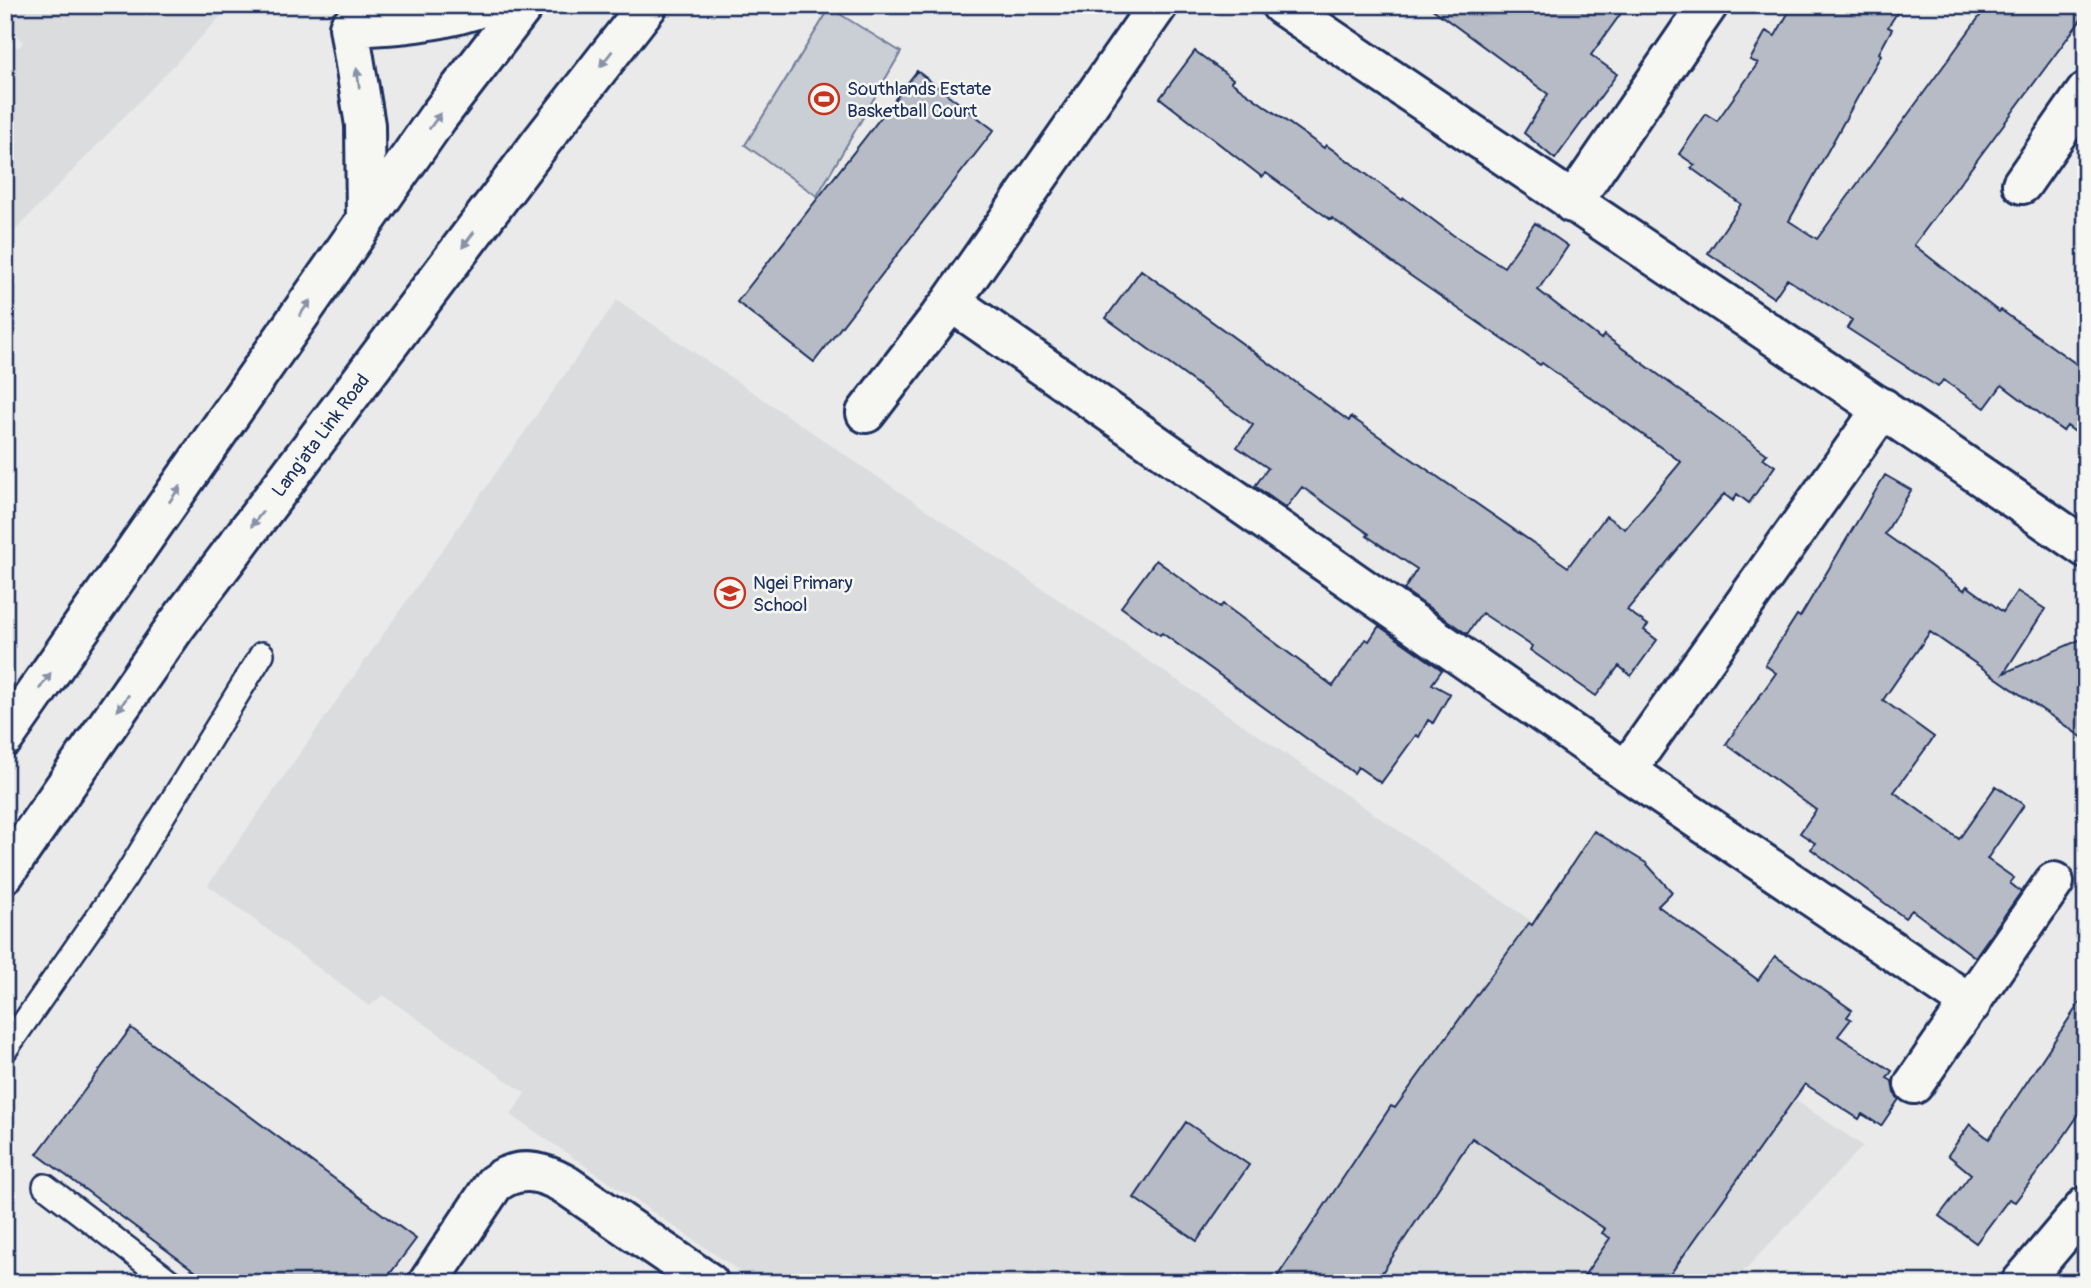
<svg xmlns="http://www.w3.org/2000/svg" width="2091" height="1288" viewBox="0 0 2091 1288" font-family="Pangolin,sans-serif">
  <rect width="100%" height="100%" fill="#e9eae9"/>
  <filter id="ink" filterUnits="userSpaceOnUse"><feTurbulence type="fractalNoise" baseFrequency=".0143" numOctaves="2"/><feDisplacementMap in="SourceGraphic" scale="14" xChannelSelector="R" yChannelSelector="G"/><feConvolveMatrix kernelMatrix="1 2 1 2 8 2 1 2 1" color-interpolation-filters="sRGB"/></filter>
  <g filter="url(#ink)">
    <path fill="#dadcde" d="M5 5H216L224 13 5 241V36L18 48 23 42 5 21Z
      M617 300 1863 1146 1732 1283H757L511 1115 525 1093 383 995 369 1006 208 885Z"/>
    <path fill="#caced5" stroke="#727e9a" stroke-width="2" d="M830 8 901 52 817 196 745 145Z"/>
    <path fill="#b6bbc6" stroke="#1b2f5e" stroke-width="2" d="M1427 5H1627L1591 55 1617 74 1555 159 1524 133 1548 94Z
      M1793 5H1902L1888 27 1892 29 1879 53 1881 55 1789 221 1817 239 1988 5H2086V13L1914 245 1999 312 2001 310 2086 371V440L2067 426 2063 431 2002 385 1985 408 1943 380 1938 387 1847 328 1852 320 1787 279 1774 298 1708 253 1741 204 1691 168 1695 165 1679 154 1706 114 1717 121 1758 63 1750 60 1766 31 1775 36Z
      M1195 51 1233 79 1231 82 1324 148 1326 145 1402 200 1404 198 1453 235 1504 267 1535 223 1568 246 1538 290 1601 339 1604 335 1767 454 1763 458 1775 466 1749 503 1737 494 1733 501 1724 494 1627 610 1648 625 1644 630 1657 640 1631 676 1619 666 1596 696 1530 650 1532 646 1482 613 1467 634 1404 590 1417 569 1367 536 1369 534 1302 487 1286 508 1255 486 1268 468 1237 447 1253 425 1106 318 1141 270 1349 421 1351 417 1568 567 1606 516 1625 529 1681 462 1542 363 1540 365 1408 274 1332 218 1331 220 1266 173 1262 177 1160 98Z
      M917 71 994 130 814 362 737 302Z
      M1885 475 1911 490 1885 534 1964 590 1967 586 2003 612 2017 591 2045 609 2004 673 2086 637V740L1930 632 1883 700 1934 737 1894 792 1959 839 1996 786 2024 805 1987 859 2014 878 2010 883 2021 892 1975 957 1912 910 1905 918 1811 849 1815 843 1800 833 1816 810 1726 744 1776 673 1765 665 1797 615 1800 617Z
      M1156 560 1220 607 1223 604 1333 686 1366 639 1369 641 1379 626 1442 670 1432 684 1450 694 1433 723 1428 720 1419 737 1416 735 1381 783 1358 767 1354 773 1162 633 1160 635 1121 607Z
      M1594 831 1646 863 1672 892 1658 906 1758 980 1775 956 1852 1010 1847 1017 1851 1019 1838 1036 1892 1071 1887 1078 1892 1081 1894 1093 1899 1099 1881 1126 1862 1114 1859 1119 1805 1084 1664 1283H1579L1610 1238 1602 1233 1605 1229 1472 1138 1375 1283H1273L1391 1106 1395 1108 1529 923 1532 925Z
      M2086 993V1104L2056 1148 2015 1202 2009 1199 1976 1243 1939 1216 1971 1174 1948 1155 1970 1124 1989 1139Z
      M131 1028 416 1239 383 1283H211L37 1154Z
      M1186 1122 1249 1165 1197 1241 1134 1198Z"/>
    <g fill="none" stroke-linecap="round" stroke-linejoin="round">
      <g stroke="#1b2f5e" stroke-width="28">
        <path id="lane" d="M5 1050 124 879 262 654
          M45 1186 172 1283"/>
      </g>
      <g stroke="#1b2f5e" stroke-width="44">
        <path id="street" d="M1281 5C1549 187 1819 364 2086 548
          M349 27 365 125 366 219
          M349 27C395 25 444 22 487 5
          M2022 184 2086 92
          M1572 203 1708 5
          M951 302 1626 771 1971 1004
          M866 413 951 302 1158 5
          M1626 771 1883 408
          M1914 1084 2054 882
          M428 1283 494 1184C518 1165 542 1171 566 1185L709 1283
          M2021 1283 2086 1206"/>
      </g>
      <g stroke="#1b2f5e" stroke-width="44">
        <path id="secondary" d="M5 737 438 117 524 5
          M5 873 176 626 542 141 648 5"/>
      </g>
      <use href="#lane" stroke="#f6f6f2" stroke-width="23"/>
      <use href="#street" stroke="#f6f6f2" stroke-width="38"/>
      <use href="#secondary" stroke="#f6f6f2" stroke-width="38"/>
    </g>
    <defs><path id="oneway-solid" d="M-6-.8H1V-3.2L6.5 0L1 3.2V.8H-6Z" transform="scale(1.75)"/></defs>
    <g fill="#8892a8">
      <use href="#oneway-solid" transform="translate(606 59) rotate(128)"/>
      <use href="#oneway-solid" transform="translate(358 78) rotate(-98)"/>
      <use href="#oneway-solid" transform="translate(435 121) rotate(-54)"/>
      <use href="#oneway-solid" transform="translate(468 240) rotate(127)"/>
      <use href="#oneway-solid" transform="translate(305 308) rotate(-55)"/>
      <use href="#oneway-solid" transform="translate(175 494) rotate(-55)"/>
      <use href="#oneway-solid" transform="translate(257 519) rotate(127)"/>
      <use href="#oneway-solid" transform="translate(45 681) rotate(-55)"/>
      <use href="#oneway-solid" transform="translate(123 703) rotate(125)"/>
    </g>
  </g>
  <defs>
    <g id="stadium-ring" transform="scale(1.575)"><circle r="9.5" fill="#f6f6f2" stroke="#c8321e" stroke-width="1.5"/><path d="M0-5a6.5 5 0 1 0 0 10a6.5 5 0 1 0 0-10ZM-3.5-1.8h7v3.6h-7Z" fill="#c8321e"/></g>
    <g id="school-ring" transform="scale(1.575)"><circle r="9.5" fill="#f6f6f2" stroke="#c8321e" stroke-width="1.5"/><path d="M0-5L7-2L0 1L-7-2ZM-4 1L0 2.5L4 1V4Q0 6-4 4Z" fill="#c8321e"/></g>
  </defs>
  <g fill-rule="evenodd">
    <use href="#stadium-ring" x="824" y="99"/>
    <use href="#school-ring" x="730" y="593"/>
  </g>
  <g text-anchor="middle" stroke-width="5" stroke-linejoin="round" paint-order="stroke">
    <g font-size="19" fill="#1b2f5e" stroke="#f6f6f2" text-anchor="start">
      <text x="847" y="95">Southlands Estate<tspan x="847" dy="22">Basketball Court</tspan></text>
      <text x="753" y="589">Ngei Primary<tspan x="753" dy="22">School</tspan></text>
    </g>
    <g font-size="19" fill="#1b2f5e" stroke="#f6f6f2">
      <text transform="translate(320 435) rotate(-53)" y="7">Lang'ata Link Road</text>
    </g>
  </g>
  <rect width="2091" height="1288" fill="none" stroke="#f6f6f2" stroke-width="28"/>
  <rect x="14" y="14" width="2063" height="1260" fill="none" stroke="#1b2f5e" stroke-width="2.5" filter="url(#ink)"/>
</svg>
